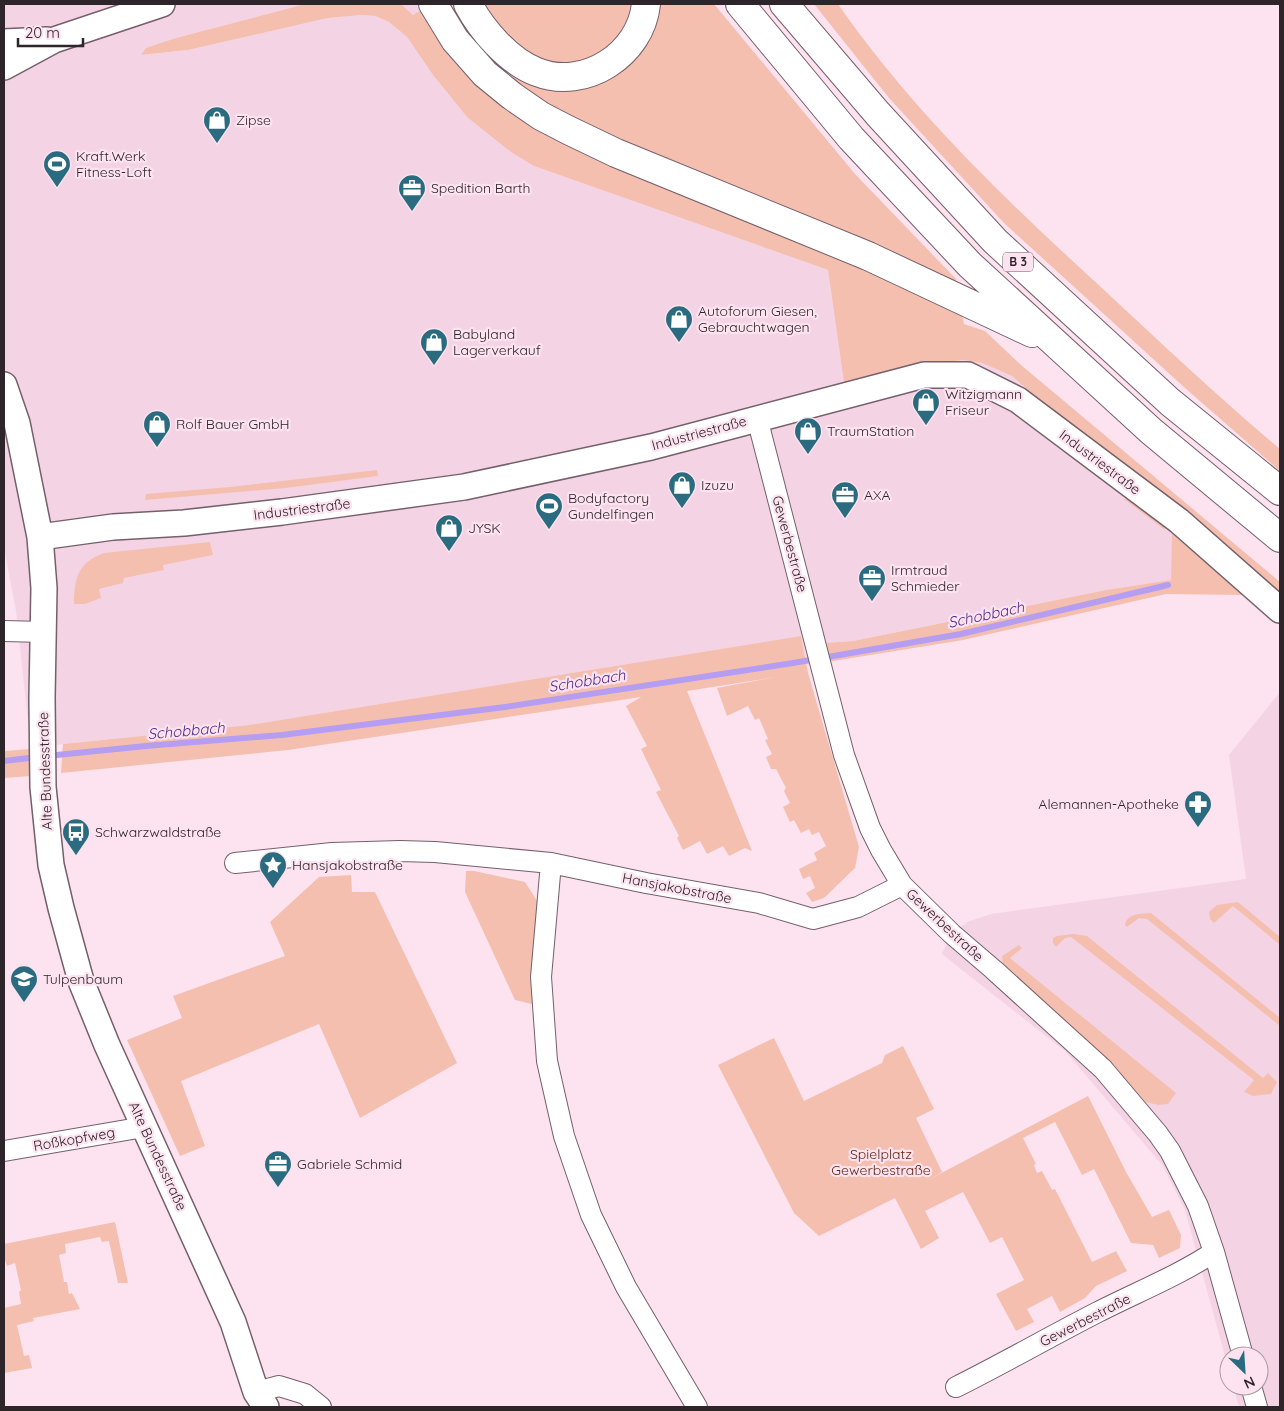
<svg xmlns="http://www.w3.org/2000/svg" width="1284" height="1411" viewBox="0 0 1284 1411" font-family="Quicksand,sans-serif">
  <rect width="100%" height="100%" fill="#fce3ef"/>
  <path fill="#f4d4e4" d="M4 4H305L176 38 142 55 188 50 328 18 362 15 375 16 389 22 407 37 433 75 467 117 534 166 828 270 844 383 946 362 963 360 982 363 1012 376 1044 404 1180 510 1244 595 1172 535V580L1106 590 853 641 826 643 827 662 807 665 801 636 249 725 63 744 31 749 16 611 4 547Z
    M401 4H432L413 15Z
    M1280 692V1407H1239L1233 1386H1259V1356H1229V1371L1185 1210 1163 1166 1065 1051 943 955 942 953 952 934 967 922 991 914 1246 879 1229 755Z"/>
  <path fill="#f5bfb0" d="M305 4H401L413 15 432 4H714L855 174 956 279 964 324 985 331 1021 365 1280 582V594L1180 510 1044 404 1012 376 982 363 963 360 946 362 844 383 828 270 534 166 511 152 467 117 433 75 407 37 389 22 375 16 362 15 328 18 188 50 141 55 146 48 176 38Z
    M814 4H838C912 111 1008 202 1103 289 1161 343 1219 398 1280 449V471L1185 388 1004 223 889 98Z
    M377 470 378 476 286 488 145 500 146 494 230 487Z
    M1130 497 1163 523 1165 530 1124 499Z
    M1172 534 1244 595 1166 594 963 640 827 662 825 643 853 641 1106 590 1171 580Z
    M210 542 213 555 163 565 164 570 124 578 123 583 99 589 101 598 85 604H74C74 579 78 562 104 553Z
    M801 636 808 673 859 847 855 868 824 898 812 902 806 893 815 888 810 876 803 879 799 869 817 860 814 853 826 846 819 832 812 835 809 829 801 833 794 820 790 822 783 807 790 803 784 791 786 788 776 769H771L766 757 772 754 765 740 768 739 759 718 755 720 748 706 727 716 717 688 776 677 687 691 752 851 745 848 729 856 723 846 707 854 700 841 683 850 677 838 679 836 656 792 661 790 641 749 647 746 626 706 641 697 288 750 61 773 63 744 249 725Z
    M31 749V776L4 778V751Z
    M466 871H474L525 882 539 904 536 1005 515 1000 465 892Z
    M351 875 352 892H375L457 1063 360 1118 319 1024 181 1081 205 1146 180 1156 127 1040 182 1018 173 996 285 956 270 922 319 877Z
    M1238 902 1280 937V945L1233 906 1214 923 1210 919 1209 912 1217 905Z
    M1151 913 1280 1018V1026L1147 919 1139 918 1127 927 1125 925C1127 913 1141 914 1151 913Z
    M1074 934 1087 936 1263 1078 1268 1073 1277 1082 1271 1094 1253 1096 1244 1092 1254 1080 1071 937 1065 938 1056 947 1053 943V938L1057 936Z
    M1019 945 1022 948 1010 958 1176 1093 1168 1104 1158 1105 1146 1102 1088 1042 1003 964 1002 956Z
    M774 1038 804 1101 882 1063 885 1055 903 1046 934 1109 916 1118 942 1172 930 1179 1088 1096 1126 1172 1152 1217 1169 1210 1181 1235 1180 1248 1159 1258 1153 1245 1131 1243 1094 1169 1082 1175 1055 1122 1023 1138 1036 1164 1034 1165 1037 1173 1042 1171 1052 1190 1055 1189 1092 1262 1116 1251 1127 1271 1096 1286 1085 1298 1060 1312 1052 1296 1027 1309 1034 1322 1016 1331 996 1294 1024 1280 1002 1237 990 1243 963 1192 925 1211 939 1238 921 1249 895 1198 819 1236 794 1213 718 1065Z
    M115 1222 128 1283H118L109 1241 102 1242 100 1237 65 1244 66 1253 59 1255 64 1282H67L69 1294 72 1293 80 1309 33 1318 34 1321 17 1325 24 1356 29 1355 32 1368 4 1373V1308L21 1304 19 1292 21 1290 15 1263 7 1266 4 1257V1244Z"/>
  <g fill="none" stroke-linecap="round" stroke-linejoin="round">
    <path stroke="#b59df2" stroke-width="6" d="M47 756 146 746 282 735 505 707 793 663 961 634 1168 585
      M4 761 37 757"/>
    <g stroke="#755f6a" stroke-width="22">
      <path id="minor" d="M757 418 844 755 870 828 881 850 902 885 952 934 994 970 1103 1069 1158 1134 1170 1151 1198 1206 1214 1252 1243 1356
        M4 631 44 632
        M235 863 332 853 400 851 435 852 551 863 646 883 759 903 813 919 858 907 902 885
        M551 863 541 977 547 1061 564 1136 591 1215 626 1287 697 1407
        M4 1151 144 1127
        M1251 1386 1257 1407
        M956 1387C1004 1363 1051 1336 1098 1312 1137 1292 1178 1276 1214 1252
        M256 1392 279 1386 305 1394 321 1407"/>
    </g>
    <g stroke="#755f6a" stroke-width="28">
      <path id="tertiary" d="M4 42 47 40
        M4 67 54 40 162 4
        M4 385 17 423 40 537 44 588 42 698 43 787 51 865 61 908 81 981 107 1045 233 1322 256 1392 266 1407
        M40 537 113 527 184 523 282 512 464 487 651 447 924 375H968L1018 400 1179 521 1280 610"/>
    </g>
    <g stroke="#755f6a" stroke-width="30">
      <path id="trunk" d="M433 4 455 40 485 74 512 96 541 116 568 130 616 153 868 256 1032 333
        M468 4C482 30 508 61 537 72 585 91 641 54 646 4
        M740 4 851 138 970 265 1151 431 1280 538
        M784 4 878 114 995 241 1170 402 1280 491"/>
    </g>
    <use href="#minor" stroke="#fff" stroke-width="20"/>
    <use href="#tertiary" stroke="#fff" stroke-width="25"/>
    <use href="#trunk" stroke="#fff" stroke-width="28"/>
  </g>
  <defs>
    <g id="shop-pin" transform="scale(1.4375)"><path d="M0 17L-7.5 6A9.5 9.5 0 1 1 7.5 6Z" fill="#2b6b7f" stroke="#fce3ef"/><path d="M-5-2.5h2.3a2.7 3.5 0 0 1 5.4 0H5L5.5 6h-11ZM-1.5-2.5h3a1.5 2.3 0 0 0-3 0Z" fill="#fff"/></g>
    <g id="stadium-pin" transform="scale(1.4375)"><path d="M0 17L-7.5 6A9.5 9.5 0 1 1 7.5 6Z" fill="#2b6b7f" stroke="#fce3ef"/><path d="M0-5a6.5 5 0 1 0 0 10a6.5 5 0 1 0 0-10ZM-3.5-1.8h7v3.6h-7Z" fill="#fff"/></g>
    <g id="office-pin" transform="scale(1.4375)"><path d="M0 17L-7.5 6A9.5 9.5 0 1 1 7.5 6Z" fill="#2b6b7f" stroke="#fce3ef"/><path d="M-6-3h4V-5.5h4V-3h4V5H-6ZM-1-4.5V-3h2v-1.5ZM-6 0V1H6V0Z" fill="#fff"/></g>
    <g id="pharmacy-pin" transform="scale(1.4375)"><path d="M0 17L-7.5 6A9.5 9.5 0 1 1 7.5 6Z" fill="#2b6b7f" stroke="#fce3ef"/><path d="M-2-6h4v4h4v4h-4v4h-4v-4h-4v-4h4Z" fill="#fff"/></g>
    <g id="bus-pin" transform="scale(1.4375)"><path d="M0 17L-7.5 6A9.5 9.5 0 1 1 7.5 6Z" fill="#2b6b7f" stroke="#fce3ef"/><path d="M-5-6H5V4H4V6H2V4H-2V6H-4V4H-5ZM-3.5-4V0h7V-4ZM-3.5 1.2v1.5H-2V1.2ZM2 1.2v1.5H3.5V1.2Z" fill="#fff"/></g>
    <g id="sight-pin" transform="scale(1.4375)"><path d="M0 17L-7.5 6A9.5 9.5 0 1 1 7.5 6Z" fill="#2b6b7f" stroke="#fce3ef"/><path d="M0-6L1.8-2.2L6-1.7L2.9 1.2L3.7 5.4L0 3.3L-3.7 5.4L-2.9 1.2L-6-1.7L-1.8-2.2Z" fill="#fff"/></g>
    <g id="school-pin" transform="scale(1.4375)"><path d="M0 17L-7.5 6A9.5 9.5 0 1 1 7.5 6Z" fill="#2b6b7f" stroke="#fce3ef"/><path d="M0-5L7-2L0 1L-7-2ZM-4 1L0 2.5L4 1V4Q0 6-4 4Z" fill="#fff"/></g>
  </defs>
  <g fill-rule="evenodd">
    <use href="#shop-pin" x="217" y="120"/>
    <use href="#stadium-pin" x="57" y="164"/>
    <use href="#office-pin" x="412" y="188"/>
    <use href="#shop-pin" x="679" y="319"/>
    <use href="#shop-pin" x="434" y="342"/>
    <use href="#shop-pin" x="926" y="402"/>
    <use href="#shop-pin" x="157" y="424"/>
    <use href="#shop-pin" x="808" y="431"/>
    <use href="#shop-pin" x="682" y="485"/>
    <use href="#office-pin" x="845" y="495"/>
    <use href="#stadium-pin" x="549" y="506"/>
    <use href="#shop-pin" x="449" y="528"/>
    <use href="#office-pin" x="872" y="578"/>
    <use href="#pharmacy-pin" x="1198" y="804"/>
    <use href="#bus-pin" x="76" y="832"/>
    <use href="#sight-pin" x="273" y="865"/>
    <use href="#school-pin" x="24" y="979"/>
    <use href="#office-pin" x="278" y="1164"/>
  </g>
  <g text-anchor="middle" stroke-width="4.5" stroke-linejoin="round" paint-order="stroke">
    <rect fill="#fce3ef" stroke="#6c5e65" stroke-width="1" x="1003" y="252.5" width="30" height="19" rx="4"/>
    <g font-size="12" font-weight="bold" fill="#2e252a">
      <text x="1018" y="266">B 3</text>
    </g>
    <g font-size="14" fill="#2e252a" stroke="#fce3ef" text-anchor="start">
      <text x="236" y="125">Zipse</text>
      <text x="76" y="161">Kraft.Werk<tspan x="76" dy="16">Fitness-Loft</tspan></text>
      <text x="431" y="193">Spedition Barth</text>
      <text x="698" y="316">Autoforum Giesen,<tspan x="698" dy="16">Gebrauchtwagen</tspan></text>
      <text x="453" y="339">Babyland<tspan x="453" dy="16">Lagerverkauf</tspan></text>
      <text x="945" y="399">Witzigmann<tspan x="945" dy="16">Friseur</tspan></text>
      <text x="176" y="429">Rolf Bauer GmbH</text>
      <text x="827" y="436">TraumStation</text>
      <text x="701" y="490">Izuzu</text>
      <text x="864" y="500">AXA</text>
      <text x="568" y="503">Bodyfactory<tspan x="568" dy="16">Gundelfingen</tspan></text>
      <text x="468" y="533">JYSK</text>
      <text x="891" y="575">Irmtraud<tspan x="891" dy="16">Schmieder</tspan></text>
      <text x="1179" y="809" text-anchor="end">Alemannen-Apotheke</text>
      <text x="95" y="837">Schwarzwaldstraße</text>
      <text x="292" y="870">Hansjakobstraße</text>
      <text x="43" y="984">Tulpenbaum</text>
      <text x="297" y="1169">Gabriele Schmid</text>
    </g>
    <g font-size="14" fill="#2e252a" stroke="#fce3ef">
      <text transform="translate(699 433) rotate(-15)" y="5">Industriestraße</text>
      <text transform="translate(1100 462) rotate(37)" y="5">Industriestraße</text>
      <text transform="translate(302 509) rotate(-7)" y="5">Industriestraße</text>
      <text transform="translate(790 544) rotate(75)" y="5">Gewerbestraße</text>
      <text transform="translate(45 771) rotate(-92)" y="5">Alte Bundesstraße</text>
      <text transform="translate(677 888) rotate(11)" y="5">Hansjakobstraße</text>
      <text transform="translate(945 925) rotate(43)" y="5">Gewerbestraße</text>
      <text transform="translate(74 1139) rotate(-10)" y="5">Roßkopfweg</text>
      <text transform="translate(158 1156) rotate(65)" y="5">Alte Bundesstraße</text>
      <text transform="translate(1085 1320) rotate(-27)" y="5">Gewerbestraße</text>
    </g>
    <g font-size="14" fill="#602513" stroke="#fce3ef">
      <text x="881" y="1159">Spielplatz<tspan x="881" dy="16">Gewerbestraße</tspan></text>
    </g>
    <g font-size="15" font-style="italic" fill="#502a8b" stroke="#fce3ef">
      <text transform="translate(986 615) rotate(-12)" y="5">Schobbach</text>
      <text transform="translate(587 681) rotate(-9)" y="5">Schobbach</text>
      <text transform="translate(186 731) rotate(-5)" y="5">Schobbach</text>
    </g>
  </g>
  <rect width="1284" height="1411" fill="none" stroke="#2e252a" stroke-width="10"/>
  <g transform="translate(1244 1371) rotate(155)"><circle r="24" fill="#fce3ef" stroke="#aa97a0"/>
  <path d="M0-4L9 19L0 12L-9 19Z" fill="#2b6b7f"/>
  <text y="-8" font-size="14" font-weight="bold" text-anchor="middle" fill="#2e252a">N</text>
  </g>
  <path d="M18 38v8h65v-8" fill="none" stroke="#2e252a" stroke-width="2.5"/>
  <text x="25" y="38" font-size="15" fill="#2e252a" stroke="#fce3ef" stroke-width="4" paint-order="stroke">20 m</text>
</svg>
